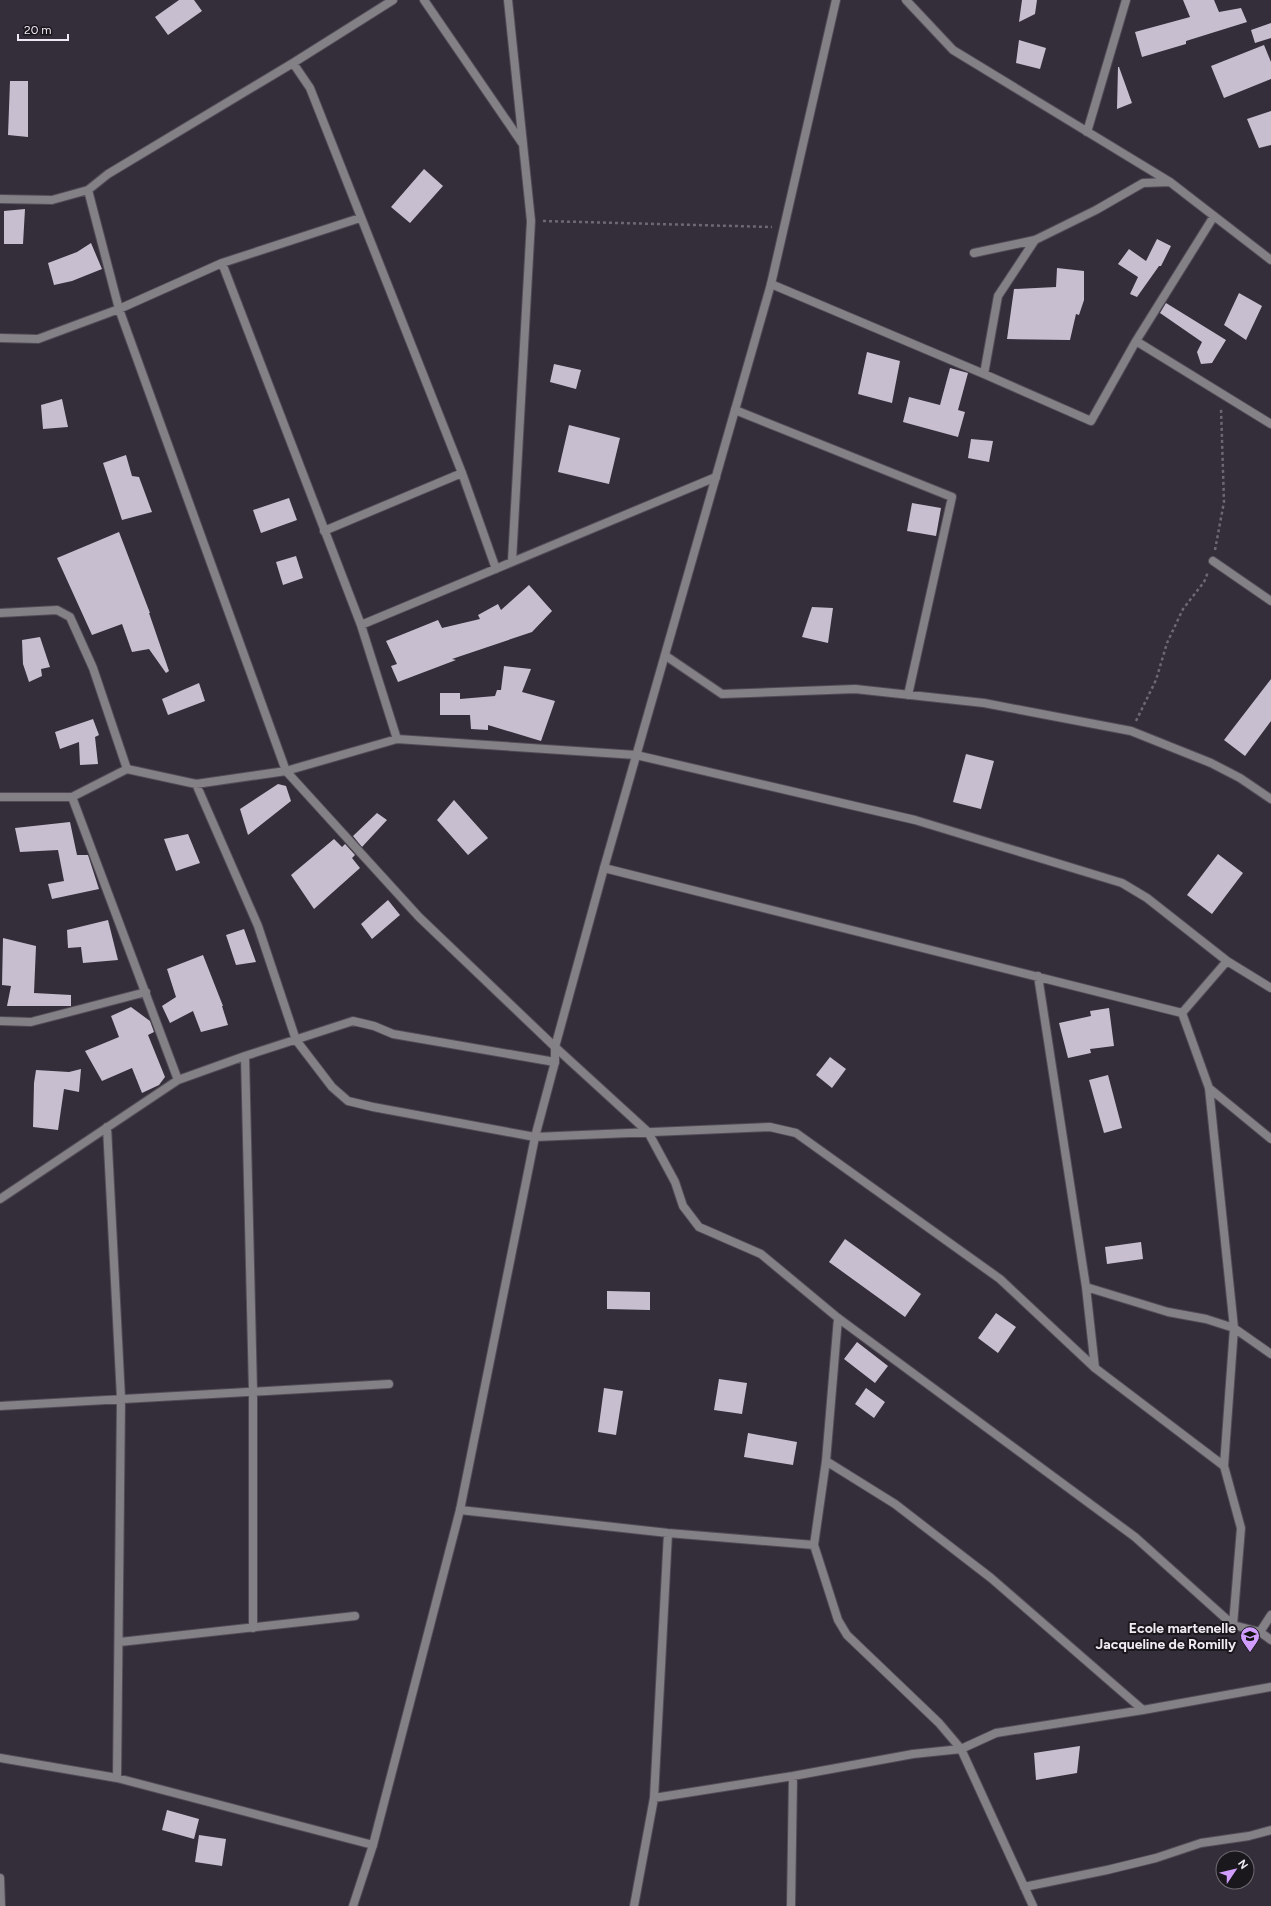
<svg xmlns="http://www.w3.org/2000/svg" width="1271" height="1906" viewBox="0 0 1271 1906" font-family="Figtree,sans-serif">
  <rect width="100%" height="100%" fill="#342d3a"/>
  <path fill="#c7bfcf" d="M179 0H194L202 11 168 35 155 17Z
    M1022 0H1037L1035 14 1019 22Z
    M1183 0H1214L1219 12 1241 8 1247 22 1186 41V44L1142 57 1135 32 1190 17Z
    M1271 23V38L1255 43 1251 30Z
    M1019 40 1046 48 1040 69 1016 63Z
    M1264 45 1271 62V79L1224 98 1211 66Z
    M1118 67H1119L1132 103 1117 109Z
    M10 81H28V137L8 135Z
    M1271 111V145L1259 148 1247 119Z
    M424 169 443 186 410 223 391 207Z
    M25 209 23 244H4V211Z
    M1157 239 1171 246 1161 266H1159L1137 297 1130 294 1138 277 1118 264 1129 249 1146 261Z
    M91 243 102 269 72 281 54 285 48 263 77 252Z
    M1057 268 1084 271V300L1079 315 1076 314 1070 340 1007 339 1014 289 1056 287Z
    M1239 293 1262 306 1246 340 1224 325Z
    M1166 303 1226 340 1212 363 1201 364 1197 352 1202 342 1160 313Z
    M867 352 900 361 892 403 858 394Z
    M554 364 581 370 576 389 550 382Z
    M950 368 968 373 958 410 965 412 958 437 903 422 909 397 940 405Z
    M62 399 68 427 43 429 41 405Z
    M569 425 620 438 609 484 558 472Z
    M971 439 993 441 989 462 968 458Z
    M126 455 132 476 139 477 152 512 122 520 103 463Z
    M289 498 297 520 261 533 253 510Z
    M912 503 941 508 936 536 907 531Z
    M119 532 150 613H149L169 671 166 673 149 649 132 652 122 624 92 635 57 558Z
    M296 556 303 578 283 585 276 562Z
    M529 585 552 611 532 632 452 659 456 660 398 682 391 666 397 664 386 641 438 620 442 628 480 619 478 615 498 604 501 610Z
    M812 607 833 608 828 643 802 637Z
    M40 637 50 667 41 669 42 676 29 682 23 664 22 640Z
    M504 666 531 669 522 692 555 701 541 741 488 725V730L471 729 470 715H440V693H460V699L495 696 497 690H501Z
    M1271 679V721L1245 756 1224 740Z
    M199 683 205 701 168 715 162 699Z
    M93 719 99 735 95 737 98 764 80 765 79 742 60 749 55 732Z
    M966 754 994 761 981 809 953 802Z
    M278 784 286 786 291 801 248 835 240 809Z
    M454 800 488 838 468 855 437 820Z
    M377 813 387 820 362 847 353 836Z
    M70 822 77 855H88L99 889 52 899 48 884 64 881 58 850 20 852 15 828Z
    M188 834 200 863 176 871 164 839Z
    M334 839 342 847 345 844 355 855 352 858 360 868 314 909 291 875Z
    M1218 854 1243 873 1212 914 1187 895Z
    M388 900 400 915 372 939 361 924Z
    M108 920 118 960 83 963 81 947 68 948 67 930Z
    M244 929 256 962 236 965 226 935Z
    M3 938 36 946 34 993 71 995V1006H7L11 986 2 985Z
    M203 955 223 1006H222L228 1025 201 1032 193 1011 170 1023 162 1006 176 997 167 969Z
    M131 1007 150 1021 154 1032 148 1035 165 1077 159 1085 142 1093 132 1068 102 1081 85 1051 119 1037 111 1016Z
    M1109 1008 1114 1046 1090 1049 1091 1053 1068 1058 1059 1023 1091 1016 1090 1011Z
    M830 1057 846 1069 832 1088 816 1075Z
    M81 1069 79 1092 64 1089 58 1130 33 1127 34 1083 36 1070 69 1072Z
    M1108 1075 1122 1128 1104 1133 1089 1080Z
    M845 1239 921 1294 905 1317 829 1262Z
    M1141 1242 1143 1259 1107 1264 1105 1247Z
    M607 1291 650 1292V1310L607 1309Z
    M996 1313 1016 1327 998 1353 978 1338Z
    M857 1342 888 1366 875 1383 844 1359Z
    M719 1379 747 1383 742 1414 714 1410Z
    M604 1388 623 1391 616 1435 598 1432Z
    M866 1388 885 1402 874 1418 855 1404Z
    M748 1433 797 1442 793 1465 744 1457Z
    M1080 1746 1077 1773 1036 1780 1034 1753Z
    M167 1810 199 1819 194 1839 162 1830Z
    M199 1835 226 1839 222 1866 195 1862Z"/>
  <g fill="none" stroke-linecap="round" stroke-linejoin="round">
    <g stroke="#524b57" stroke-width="10">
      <path id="minor" d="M393 0 293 63 108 174 88 190 119 309 286 771 419 917 555 1047 648 1132 675 1182 683 1206 699 1227 761 1254 838 1318 1135 1537 1233 1625 1260 1632 1271 1640
        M424 0 522 143
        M508 0 531 221 512 561
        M906 0 953 50 1170 182 1271 260
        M293 63 310 88 462 473 496 569
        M1087 132 1126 0
        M0 199 52 200 88 190
        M974 253 1035 240 1096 210 1143 183 1170 182
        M222 263 361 625 397 739
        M771 284 984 374 1091 421 1136 341 1214 216
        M0 338 38 339 119 309 222 263 360 218
        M1136 341 1271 424
        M984 374 998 296 1035 240
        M735 410 952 497 908 695
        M324 531 462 473
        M1213 561 1271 601
        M0 613 57 610 70 617 93 668 127 769
        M361 625 716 477
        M666 656 722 694 855 689 984 703 1131 731 1211 763 1240 778 1271 799
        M196 784 258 926 296 1040 332 1087 348 1101 373 1107 535 1137 770 1127 796 1133 1000 1279 1095 1368 1224 1466
        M0 797H72L127 769 196 784 286 771 397 739 636 755 915 820 1122 883 1147 898 1227 961 1271 988
        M72 797 178 1080
        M604 868 1182 1013
        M1038 976 1086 1287 1095 1368
        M1182 1013 1209 1088 1234 1328 1224 1466 1241 1528 1233 1625
        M1182 1013 1227 961
        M0 1021 31 1022 146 992
        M245 1056 253 1391V1628
        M1209 1088 1271 1139
        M107 1127 121 1398 117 1778
        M0 1199 178 1080 245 1056 353 1021 374 1026 393 1034 555 1062
        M1086 1287 1168 1312 1206 1319 1234 1328 1271 1354
        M838 1318 826 1461 814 1545 838 1620 847 1635 939 1723 961 1749 1033 1906
        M0 1406 389 1384
        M826 1461 895 1504 991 1578 1143 1710
        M460 1510 668 1533 814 1545
        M1260 1632 1271 1615
        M120 1642 355 1616
        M0 1758 117 1778 373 1845
        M654 1798 793 1776 913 1754 961 1749 996 1733 1143 1710 1271 1687
        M0 1878 1 1906
        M1024 1887 1107 1870 1156 1858 1201 1843 1249 1836 1271 1830
        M634 1906 654 1798 668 1533
        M791 1906 793 1776"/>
    </g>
    <g stroke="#524b57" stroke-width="10">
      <path id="tertiary" d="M353 1906 373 1845 460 1510 535 1137 555 1062V1047L604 868 771 284 836 0"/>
    </g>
    <path stroke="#6e6873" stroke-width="2.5" stroke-dasharray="3 3" stroke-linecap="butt" d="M543 221 772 227
      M1215 550 1224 502 1221 408
      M1136 721 1156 680 1167 643 1183 609 1204 582 1208 572"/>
    <use href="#minor" stroke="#838086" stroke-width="8"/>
    <use href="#tertiary" stroke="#838086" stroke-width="8"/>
  </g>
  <defs>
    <g id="school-pin" transform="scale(1)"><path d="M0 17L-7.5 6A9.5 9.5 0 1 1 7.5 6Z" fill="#d19dfe" stroke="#1a171d"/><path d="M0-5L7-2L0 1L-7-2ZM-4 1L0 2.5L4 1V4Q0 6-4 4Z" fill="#111"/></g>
  </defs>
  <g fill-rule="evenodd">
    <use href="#school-pin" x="1250" y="1636"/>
  </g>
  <g text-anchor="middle" stroke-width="4" stroke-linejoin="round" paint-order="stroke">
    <g font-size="14" font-weight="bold" fill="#eee9f2" stroke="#1a171d" text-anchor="end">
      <text x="1236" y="1633">Ecole martenelle<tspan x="1236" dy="16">Jacqueline de Romilly</tspan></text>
    </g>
  </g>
  <g transform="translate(1235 1870) rotate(55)"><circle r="19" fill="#1a171d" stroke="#6f6b72"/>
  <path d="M0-3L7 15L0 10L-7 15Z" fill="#d19dfe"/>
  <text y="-6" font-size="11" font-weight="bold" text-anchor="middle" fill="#eee9f2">N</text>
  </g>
  <path d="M18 34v6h50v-6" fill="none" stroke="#eee9f2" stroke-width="2"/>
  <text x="24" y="34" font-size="12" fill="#eee9f2" stroke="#1a171d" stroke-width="3" paint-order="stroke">20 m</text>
</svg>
